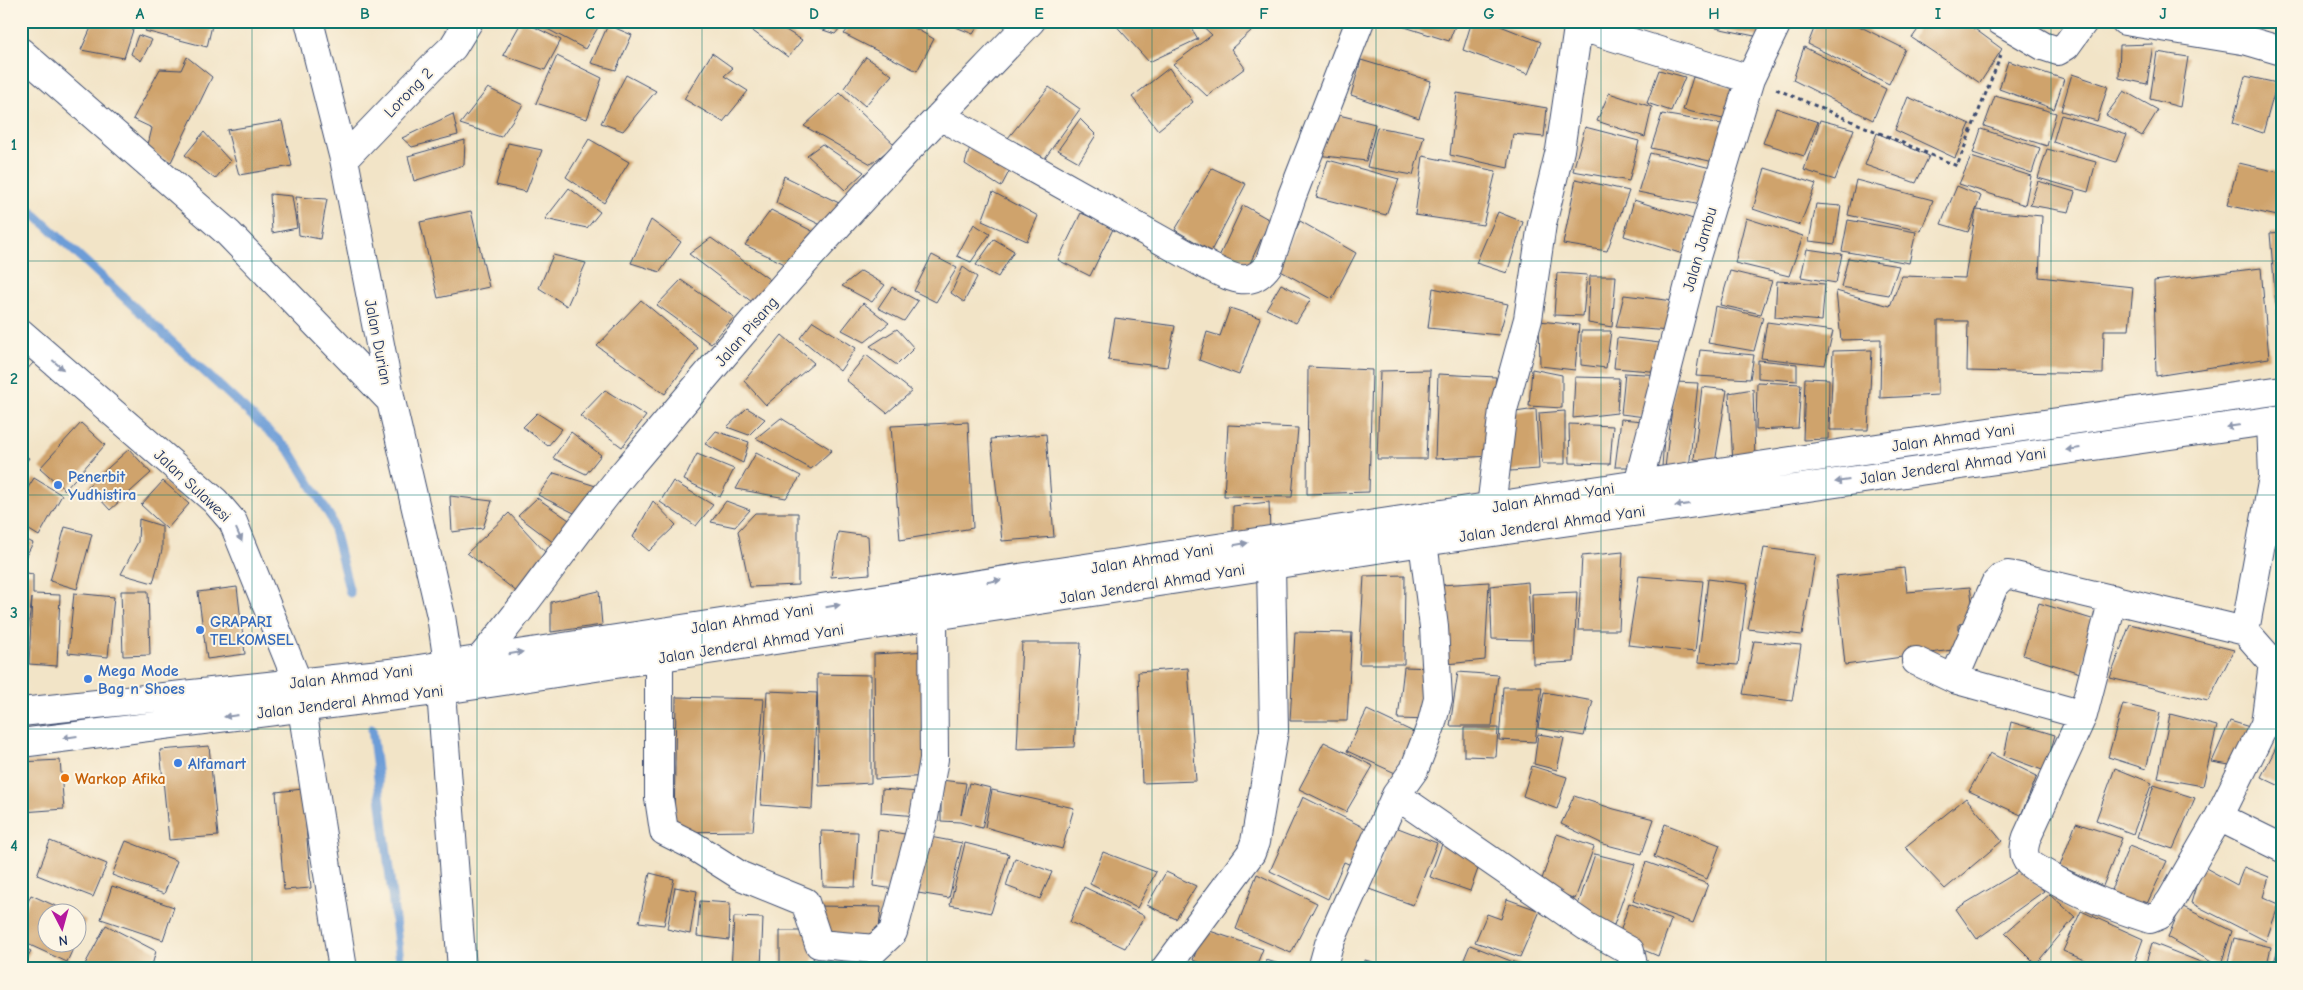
<svg xmlns="http://www.w3.org/2000/svg" width="2303" height="990" viewBox="0 0 2303 990" font-family="'Comic Neue',sans-serif">
  <rect width="100%" height="100%" fill="#fcf5e5"/>
  <filter id="ink" filterUnits="userSpaceOnUse"><feTurbulence type="fractalNoise" baseFrequency=".02" numOctaves="2"/><feDisplacementMap in="SourceGraphic" scale="10" xChannelSelector="R" yChannelSelector="G"/><feConvolveMatrix kernelMatrix="1 2 1 2 8 2 1 2 1" color-interpolation-filters="sRGB"/></filter>
  <filter id="wash" filterUnits="userSpaceOnUse"><feTurbulence type="fractalNoise" baseFrequency=".0096" numOctaves="4" result="noise"/><feDisplacementMap in="SourceGraphic" scale="20" xChannelSelector="R" yChannelSelector="G"/><feGaussianBlur stdDeviation="1.12" result="paint"/><feColorMatrix in="noise" values="0 0 0 0 0 0 0 0 0 0 0 0 0 0 0 0 0 1.4 0 .05"/><feComposite in="paint" operator="in"/></filter>
  <g filter="url(#wash)">
    <rect width="100%" height="100%" fill="#f2e4c7"/>
    <g fill="none" stroke-linecap="round" stroke-linejoin="round">
      <path stroke="#6d9dd7" stroke-width="9" d="M21 202 290 451 331 518 350 593
        M372 729 401 969"/>
    </g>
    <g id="blocks">
      <path fill="#cfa36c" d="M94 21 134 27 124 58 81 50Z
        M151 21H213L207 47 145 31Z
        M522 21 561 40 545 70 503 55Z
        M537 21H602L585 49 536 23Z
        M748 21H771L802 40 788 57 746 26Z
        M818 21H846L835 34 814 27Z
        M854 21H902L934 39 917 71 844 34Z
        M941 21H981L973 34Z
        M1112 21H1187L1198 39 1149 62Z
        M1197 21H1262L1231 49 1245 68 1207 96 1173 64 1212 35Z
        M1386 21H1457L1449 41Z
        M1472 21H1488L1541 42 1528 74 1463 50Z
        M1617 21H1639L1638 26Z
        M1718 21H1773L1769 39 1716 28Z
        M1817 21H1849L1905 49 1889 84 1808 44Z
        M1924 21H1964L2002 49 1980 83 1912 38Z
        M608 25 632 35 616 70 591 63Z
        M138 35 152 40 141 61 131 54Z
        M2153 44 2147 84 2119 78 2120 45Z
        M1804 47 1886 89 1873 120 1793 80Z
        M2157 52 2188 57 2180 107 2150 99Z
        M712 53 733 68 724 76 748 91 723 122 684 99Z
        M557 56 602 78 587 119 536 103Z
        M187 57 212 77 171 162 147 149 152 128 133 119 160 69 181 70Z
        M866 57 892 75 865 106 844 88Z
        M1361 60 1431 81 1419 118 1351 95Z
        M2008 61 2064 79 2054 109 1999 89Z
        M1169 68 1193 102 1158 130 1132 97Z
        M1659 70 1685 77 1671 111 1647 103Z
        M2072 74 2108 86 2097 121 2061 111Z
        M626 75 656 91 623 131 601 123Z
        M2245 76 2277 83 2263 133 2233 123Z
        M1693 77 1742 90 1732 121 1683 110Z
        M1049 87 1080 109 1043 161 1008 138Z
        M488 88 523 105 501 137 460 124Z
        M2124 91 2158 110 2142 136 2106 115Z
        M840 93 895 145 871 164 804 126Z
        M1457 93 1547 108 1544 137 1513 134 1508 168 1450 155Z
        M1609 93 1652 107 1645 137 1597 121Z
        M1995 96 2056 113 2047 146 1984 126Z
        M1908 97 1970 124 1955 158 1895 130Z
        M1776 108 1818 122 1804 156 1763 143Z
        M1331 113 1375 124 1366 161 1317 155Z
        M453 114 458 135 412 147 402 138Z
        M1662 114 1734 126 1723 164 1651 148Z
        M2061 115 2127 135 2116 162 2053 142Z
        M1080 119 1096 135 1079 162 1058 150Z
        M1820 120 1854 129 1835 180 1804 170Z
        M282 121 292 166 239 175 227 130Z
        M1377 127 1424 136 1413 175 1367 167Z
        M1585 127 1639 141 1629 181 1573 171Z
        M1981 129 2040 148 2032 173 1973 153Z
        M204 132 230 161 215 179 185 155Z
        M1877 133 1929 156 1916 183 1865 165Z
        M589 139 629 162 604 203 566 177Z
        M465 140 464 165 414 181 408 156Z
        M972 140 1012 166 1001 187 965 164Z
        M508 143 542 150 526 192 496 185Z
        M822 144 864 172 845 190 807 155Z
        M2047 149 2096 162 2088 192 2038 178Z
        M1650 153 1727 172 1715 208 1638 192Z
        M1423 156 1496 171 1483 225 1415 215Z
        M1971 157 2031 176 2025 205 1959 184Z
        M1328 160 1399 179 1386 215 1316 197Z
        M2239 163 2282 173V217L2227 205Z
        M1212 168 1246 184 1211 251 1175 230Z
        M1765 168 1816 184 1800 225 1753 209Z
        M784 176 839 203 823 226 776 203Z
        M1576 179 1629 191 1607 251 1563 244Z
        M1856 180 1933 200 1921 231 1848 215Z
        M2038 181 2075 192 2069 212 2030 205Z
        M1957 186 1981 196 1976 210 2042 216 2039 277 2133 287 2129 330H2104L2103 374 1967 371 1968 321H1938V395L1880 398 1881 339 1841 340 1836 291 1890 306 1902 276 1965 278 1976 210 1968 232 1941 224Z
        M569 188 600 212 587 228 545 219Z
        M993 192 1038 216 1027 241 982 221Z
        M270 194 292 196 297 228 272 233Z
        M296 197 327 199 320 239 299 235Z
        M1634 200 1693 219 1683 254 1624 236Z
        M1816 204 1841 206 1835 244 1809 241Z
        M1243 205 1270 220 1246 272 1217 261Z
        M771 210 816 233 787 265 745 245Z
        M471 211 489 287 438 298 420 222Z
        M1498 212 1523 222 1507 273 1476 263Z
        M1081 213 1114 227 1090 276 1058 260Z
        M1746 218 1803 236 1789 276 1735 263Z
        M651 220 681 242 660 272 631 263Z
        M1848 220 1916 232 1909 263 1842 251Z
        M1300 221 1356 253 1332 299 1277 269Z
        M974 224 990 234 971 262 957 256Z
        M2282 232V353H2280L2270 233Z
        M711 238 773 282 756 305 689 254Z
        M994 239 1014 251 998 277 976 265Z
        M1807 249 1842 254 1836 283 1801 277Z
        M553 255 586 263 567 306 539 288Z
        M932 255 957 268 936 302 914 291Z
        M1848 258 1899 266 1889 295 1841 287Z
        M963 267 977 277 964 302 951 293Z
        M2261 268 2269 358 2156 376 2154 281Z
        M861 271 885 285 872 302 842 286Z
        M1730 271 1772 281 1761 314 1720 305Z
        M1557 273 1587 275 1583 316 1554 315Z
        M1590 276H1616L1612 327 1588 323Z
        M681 280 734 317 711 344 657 305Z
        M1777 281 1825 284 1822 321 1775 317Z
        M1281 284 1311 299 1296 323 1266 309Z
        M892 287 918 301 904 321 878 308Z
        M1433 288 1508 304 1499 335 1428 328Z
        M1624 295 1674 301 1670 331 1616 327Z
        M641 300 698 348 665 394 597 346Z
        M863 303 889 323 865 342 842 330Z
        M1715 306 1763 317 1754 351 1708 343Z
        M1230 308 1260 318 1239 375 1199 360 1207 332 1220 336Z
        M1115 318 1175 326 1167 367 1108 360Z
        M813 321 856 348 840 371 800 338Z
        M1539 321 1579 325 1575 370 1540 366Z
        M1767 322 1833 331 1825 365 1761 358Z
        M897 329 914 348 897 365 870 346Z
        M1581 331H1611L1606 368 1581 365Z
        M782 335 814 363 766 405 744 381Z
        M1617 338 1677 345 1674 373 1614 368Z
        M1700 350 1754 355 1750 379 1696 376Z
        M1872 350 1868 430H1830L1833 351Z
        M21 351 34 362 21 376Z
        M866 355 912 391 887 413 846 380Z
        M1758 360 1797 364V381L1758 378Z
        M1308 367 1372 370 1369 492 1307 494Z
        M1532 369 1562 375V408L1529 406Z
        M1430 370 1426 459H1377L1380 371Z
        M1625 373 1664 375 1661 419 1621 414Z
        M1438 374 1496 377 1492 456 1435 459Z
        M1575 377 1619 378 1617 413 1573 418Z
        M1805 378 1829 379 1828 439 1803 440Z
        M1675 382 1698 383 1689 469 1665 468Z
        M1757 382 1801 384 1798 428 1756 430Z
        M1702 387 1727 390 1715 463 1694 459Z
        M1753 389 1755 461 1733 464 1729 393Z
        M605 390 646 416 622 447 580 416Z
        M747 408 765 419 749 435 727 427Z
        M1536 409 1539 469 1510 471 1508 413Z
        M1565 411V464H1542L1539 413Z
        M537 413 562 429 548 446 523 427Z
        M781 418 832 450 811 469 756 438Z
        M1621 419 1665 423 1662 467H1615Z
        M968 422 973 528 900 540 891 426Z
        M81 423 105 445 65 490 40 468Z
        M1569 424 1613 426 1610 464 1570 463Z
        M1228 425 1298 428 1292 497 1224 496Z
        M716 431 749 442 743 463 705 444Z
        M571 432 601 455 586 474 553 458Z
        M1046 434 1054 537 1002 541 991 439Z
        M129 449 151 473 110 510 88 486Z
        M21 453 29 458 21 469Z
        M756 453 801 476 786 498 736 489Z
        M697 454 734 469 720 497 684 480Z
        M554 473 599 487 576 514 538 495Z
        M34 478 62 495 39 536 21 525V499Z
        M163 481 189 504 167 529 141 505Z
        M673 481 713 505 696 526 660 502Z
        M450 496 492 501 483 528 452 532Z
        M537 498 572 522 558 546 518 516Z
        M653 501 676 525 649 551 633 537Z
        M726 501 750 510 735 527 711 522Z
        M1269 502 1270 533 1233 535V506Z
        M509 513 547 554 517 592 467 553Z
        M755 513H798V585L750 587 738 531Z
        M139 519 162 526V550L153 583 121 574 138 542Z
        M65 527 92 534 77 589 50 581Z
        M838 532 868 536 870 574 831 577Z
        M21 537 33 543 21 565Z
        M1764 548 1816 555 1802 635 1748 629Z
        M1623 552 1619 630H1578L1582 556Z
        M1904 568 1907 592 1970 587 1975 621 1959 624V649L1845 665 1836 576Z
        M21 572 33 574V594L60 595 57 666 29 664 32 598 22 672Z
        M1405 575 1404 664H1359L1364 576Z
        M1639 576 1703 581 1695 652 1628 645Z
        M1708 579 1748 584 1738 665 1698 662Z
        M1489 582 1485 660 1438 665 1440 585Z
        M1528 582 1531 640 1492 639 1490 586Z
        M237 587 245 654 207 659 198 592Z
        M121 591H148L150 655 123 656Z
        M599 591 602 625 551 632V602Z
        M1577 592 1574 662 1533 664 1532 594Z
        M74 593 114 597 108 657 68 653Z
        M2039 603 2095 620 2080 673 2023 655Z
        M2130 624 2234 650 2208 701 2110 678Z
        M1295 632 1352 633 1347 721H1290Z
        M1754 641 1801 645 1792 701 1743 694Z
        M1022 643H1081L1074 747 1017 749Z
        M929 651 930 776 875 779 874 654Z
        M1404 667 1435 668 1430 720 1398 719Z
        M1188 668 1196 781 1142 783 1138 672Z
        M1458 672 1498 675 1492 726H1450Z
        M817 674 871 675V783L819 786Z
        M1503 687H1542L1535 742 1499 740Z
        M767 691 817 693 812 809 761 805Z
        M1544 692 1593 701 1584 736 1538 728Z
        M676 697 764 699 753 831 674 832Z
        M2123 704 2160 713 2146 769 2108 757Z
        M1367 710 1422 736 1404 777 1347 751Z
        M2170 714 2217 726 2203 786 2158 778Z
        M2230 721 2256 729 2241 767 2212 762Z
        M2011 722 2055 735 2045 771 2004 756Z
        M1464 728H1498L1496 757 1464 756Z
        M1538 734 1564 738 1557 770 1534 764Z
        M2282 736V787L2261 777Z
        M1324 742 1373 766 1346 812 1299 789Z
        M209 746 218 836 169 840 160 750Z
        M1990 753 2037 776 2021 815 1969 791Z
        M60 760 64 809 23 812 21 762Z
        M1532 766 1567 777 1557 809 1523 796Z
        M2115 768 2152 783 2133 834 2096 820Z
        M941 780 966 783 961 815 969 783 991 788 982 828 960 822 941 821Z
        M2154 785 2195 798 2173 849 2137 837Z
        M303 789 311 888 284 890 276 792Z
        M882 789 918 792 917 816 881 813Z
        M992 790 1074 808 1062 849 985 827Z
        M1574 796 1614 809 1654 819 1642 854 1603 844 1561 824Z
        M1303 797 1369 830 1353 866 1344 862 1328 899 1270 871Z
        M1966 798 2002 841 1945 889 1905 847Z
        M2076 823 2122 838 2103 886 2060 866Z
        M1665 824 1720 845 1707 879 1654 857Z
        M1393 826 1437 843 1413 905 1369 889Z
        M878 830 912 835 902 890 873 886Z
        M821 831 858 832 855 887 823 886Z
        M1557 834 1594 847 1575 899 1540 885Z
        M930 837 962 843 949 898 918 893Z
        M50 841 107 864 93 897 37 875Z
        M126 841 177 861 164 894 112 875Z
        M965 843 1009 854 991 913 950 905Z
        M1442 844 1482 858 1470 891 1430 877Z
        M2129 846 2167 861 2145 908 2108 897Z
        M1103 852 1156 872 1137 908 1090 884Z
        M1595 854 1635 864 1614 925 1576 911Z
        M1015 858 1052 872 1040 899 1006 886Z
        M1646 862 1708 884 1693 923 1633 901Z
        M2202 866 2237 885 2244 867 2269 877 2263 897 2279 904 2266 941 2191 903Z
        M2021 870 2044 891 1977 939 1956 909Z
        M1166 872 1196 886 1176 919 1147 905Z
        M650 873 674 879 664 925 639 922Z
        M1257 874 1317 903 1291 953 1236 929Z
        M112 886 174 907 163 940 101 919Z
        M675 887 697 891 690 934 667 929Z
        M1084 887 1145 916 1125 948 1070 922Z
        M2050 894 2075 917 2036 964 2005 933Z
        M31 895 69 912H48V942H76L67 962 21 941V917Z
        M1507 899 1540 911 1520 957 1475 942 1487 914 1501 919Z
        M700 901 730 903 729 940 697 936Z
        M1629 903 1671 920 1658 956 1618 939Z
        M818 906 881 907 878 940 818 937Z
        M2181 906 2232 931 2220 967 2168 937Z
        M2081 911 2143 939 2132 969H2105L2063 951Z
        M78 916 86 920 78 939Z
        M734 917 763 918 761 969H731Z
        M106 925 156 951 151 969 83 968Z
        M1204 929 1263 949 1255 969H1214L1193 960Z
        M780 931H814L813 969H780Z
        M2234 938 2271 947 2266 969H2226Z
        M2281 939 2282 969H2272Z
        M2152 943 2213 967 2212 969H2144Z
        M1470 945 1521 965 1519 969H1460Z
        M21 946 31 951 21 967Z
        M1183 960 1209 968V969H1180Z
        M1266 960 1293 968V969H1264Z
        M1365 960 1393 968V969H1363Z
        M822 965 855 967V969H822Z"/>
    </g>
  </g>
  <g filter="url(#ink)">
    <use href="#blocks" fill-opacity="0" stroke="#3b4a6e" stroke-width="1"/>
    <g fill="none" stroke-linecap="round" stroke-linejoin="round">
      <g stroke="#3b4a6e" stroke-width="30">
        <path id="minor" d="M309 21 344 159 391 401 441 616 448 663 442 705 462 969
          M2000 21 2043 46 2058 51 2066 46 2084 21
          M2125 21 2248 41 2282 51
          M1578 26 1750 79
          M21 52 228 233 391 401
          M940 116 1202 263C1226 274 1249 293 1269 264L1292 196 1360 21
          M344 159 432 67 453 47 469 21
          M21 333 215 501 233 522 298 683 343 969
          M1638 484 1696 257 1750 79 1778 21
          M1491 507 1503 410 1528 319 1542 224 1560 150 1579 21
          M2113 599 2083 715 2027 837C2024 846 2022 856 2029 863 2033 867 2041 871 2046 874 2078 894 2114 908 2150 919L2160 915 2171 900 2219 817 2265 724 2273 663 2245 631 2273 477 2271 421
          M659 658V798L664 831 692 845 741 876 805 902 819 944 875 949 893 932 924 817 934 759 933 616
          M480 659C531 600 573 534 623 474 697 386 772 297 850 212 909 147 971 84 1031 21
          M1916 661 1954 679 2083 715
          M1954 679 1995 584 2001 578 2008 575 2015 576 2245 631
          M1396 795 1587 927 1630 951 1634 969
          M2219 817 2282 848
          M1165 969 1251 853 1255 842 1274 731 1271 564
          M1322 969 1329 944 1396 795 1414 770 1431 726 1438 699 1434 627 1423 542"/>
      </g>
      <g stroke="#3b4a6e" stroke-width="30">
        <path id="major" d="M21 712 399 672 1897 445 2282 390
          M21 743 443 690 1423 542 2282 419"/>
      </g>
      <path stroke="#3b4a6e" stroke-width="3" stroke-dasharray="4 4" stroke-linecap="butt" d="M1776 89 1957 166 2001 55"/>
      <use href="#minor" stroke="#fff" stroke-width="28"/>
      <use href="#major" stroke="#fff" stroke-width="28"/>
    </g>
    <defs><path id="oneway-solid" d="M-6-.8H1V-3.2L6.5 0L1 3.2V.8H-6Z" transform="scale(1.25)"/></defs>
    <g fill="#8d97ae">
      <use href="#oneway-solid" transform="translate(58 365) rotate(41)"/>
      <use href="#oneway-solid" transform="translate(2233 426) rotate(172)"/>
      <use href="#oneway-solid" transform="translate(2073 449) rotate(172)"/>
      <use href="#oneway-solid" transform="translate(1842 481) rotate(172)"/>
      <use href="#oneway-solid" transform="translate(1682 505) rotate(172)"/>
      <use href="#oneway-solid" transform="translate(239 535) rotate(66)"/>
      <use href="#oneway-solid" transform="translate(1241 544) rotate(-9)"/>
      <use href="#oneway-solid" transform="translate(994 581) rotate(-9)"/>
      <use href="#oneway-solid" transform="translate(833 606) rotate(-9)"/>
      <use href="#oneway-solid" transform="translate(516 653) rotate(-9)"/>
      <use href="#oneway-solid" transform="translate(231 716) rotate(173)"/>
      <use href="#oneway-solid" transform="translate(70 737) rotate(173)"/>
    </g>
  </g>
  <path fill="none" stroke="#0f766e" stroke-width="1" stroke-opacity="0.55" d="M252 21V969M477 21V969M702 21V969M927 21V969M1152 21V969M1376 21V969M1601 21V969M1826 21V969M2051 21V969M21 261H2282M21 495H2282M21 729H2282"/>
  <g fill="#3f7fe0" stroke="#fcf5e5" stroke-width="2">
    <circle cx="58" cy="485" r="5"/>
    <circle cx="200" cy="630" r="5"/>
    <circle cx="88" cy="679" r="5"/>
    <circle cx="178" cy="763" r="5"/>
  </g>
  <circle fill="#e8710a" stroke="#fcf5e5" stroke-width="2" cx="65" cy="778" r="5"/>
  <g text-anchor="middle" stroke-width="4" stroke-linejoin="round" paint-order="stroke">
    <g font-size="16" fill="#1b2f5e" stroke="#fcf5e5">
      <text transform="translate(408 92) rotate(-46)" y="6">Lorong 2</text>
      <text transform="translate(1699 249) rotate(-74)" y="6">Jalan Jambu</text>
      <text transform="translate(746 331) rotate(-49)" y="6">Jalan Pisang</text>
      <text transform="translate(379 342) rotate(79)" y="6">Jalan Durian</text>
      <text transform="translate(1953 437) rotate(-8)" y="6">Jalan Ahmad Yani</text>
      <text transform="translate(1953 465) rotate(-8)" y="6">Jalan Jenderal Ahmad Yani</text>
      <text transform="translate(193 485) rotate(43)" y="6">Jalan Sulawesi</text>
      <text transform="translate(1553 497) rotate(-9)" y="6">Jalan Ahmad Yani</text>
      <text transform="translate(1552 523) rotate(-8)" y="6">Jalan Jenderal Ahmad Yani</text>
      <text transform="translate(1152 558) rotate(-9)" y="6">Jalan Ahmad Yani</text>
      <text transform="translate(1152 583) rotate(-9)" y="6">Jalan Jenderal Ahmad Yani</text>
      <text transform="translate(752 618) rotate(-9)" y="6">Jalan Ahmad Yani</text>
      <text transform="translate(751 643) rotate(-9)" y="6">Jalan Jenderal Ahmad Yani</text>
      <text transform="translate(351 676) rotate(-6)" y="6">Jalan Ahmad Yani</text>
      <text transform="translate(350 701) rotate(-7)" y="6">Jalan Jenderal Ahmad Yani</text>
    </g>
    <g font-size="16" font-weight="bold" fill="#366cbe" stroke="#fcf5e5" text-anchor="start">
      <text x="68" y="482">Penerbit<tspan x="68" dy="18">Yudhistira</tspan></text>
      <text x="210" y="627">GRAPARI<tspan x="210" dy="18">TELKOMSEL</tspan></text>
      <text x="98" y="676">Mega Mode<tspan x="98" dy="18">Bag n Shoes</tspan></text>
      <text x="188" y="769">Alfamart</text>
    </g>
    <g font-size="16" font-weight="bold" fill="#c56008" stroke="#fcf5e5" text-anchor="start">
      <text x="75" y="784">Warkop Afika</text>
    </g>
  </g>
  <rect width="2303" height="990" fill="none" stroke="#fcf5e5" stroke-width="55"/>
  <g transform="translate(62 928) rotate(174)"><circle r="24" fill="#fcf5e5" stroke="#a2a6af"/>
  <path d="M0-4L9 19L0 12L-9 19Z" fill="#b5179e"/>
  <text y="-8" font-size="14" font-weight="bold" text-anchor="middle" fill="#1b2f5e">N</text>
  </g>
  <rect x="28" y="28" width="2248" height="934" fill="none" stroke="#0f766e" stroke-width="2"/>
  <g font-size="16" text-anchor="middle" font-weight="bold" fill="#0f766e">
    <text x="140" y="19">A</text>
    <text x="365" y="19">B</text>
    <text x="590" y="19">C</text>
    <text x="814" y="19">D</text>
    <text x="1039" y="19">E</text>
    <text x="1264" y="19">F</text>
    <text x="1489" y="19">G</text>
    <text x="1714" y="19">H</text>
    <text x="1938" y="19">I</text>
    <text x="2163" y="19">J</text>
    <text x="14" y="150">1</text>
    <text x="14" y="384">2</text>
    <text x="14" y="618">3</text>
    <text x="14" y="851">4</text>
  </g>
</svg>
